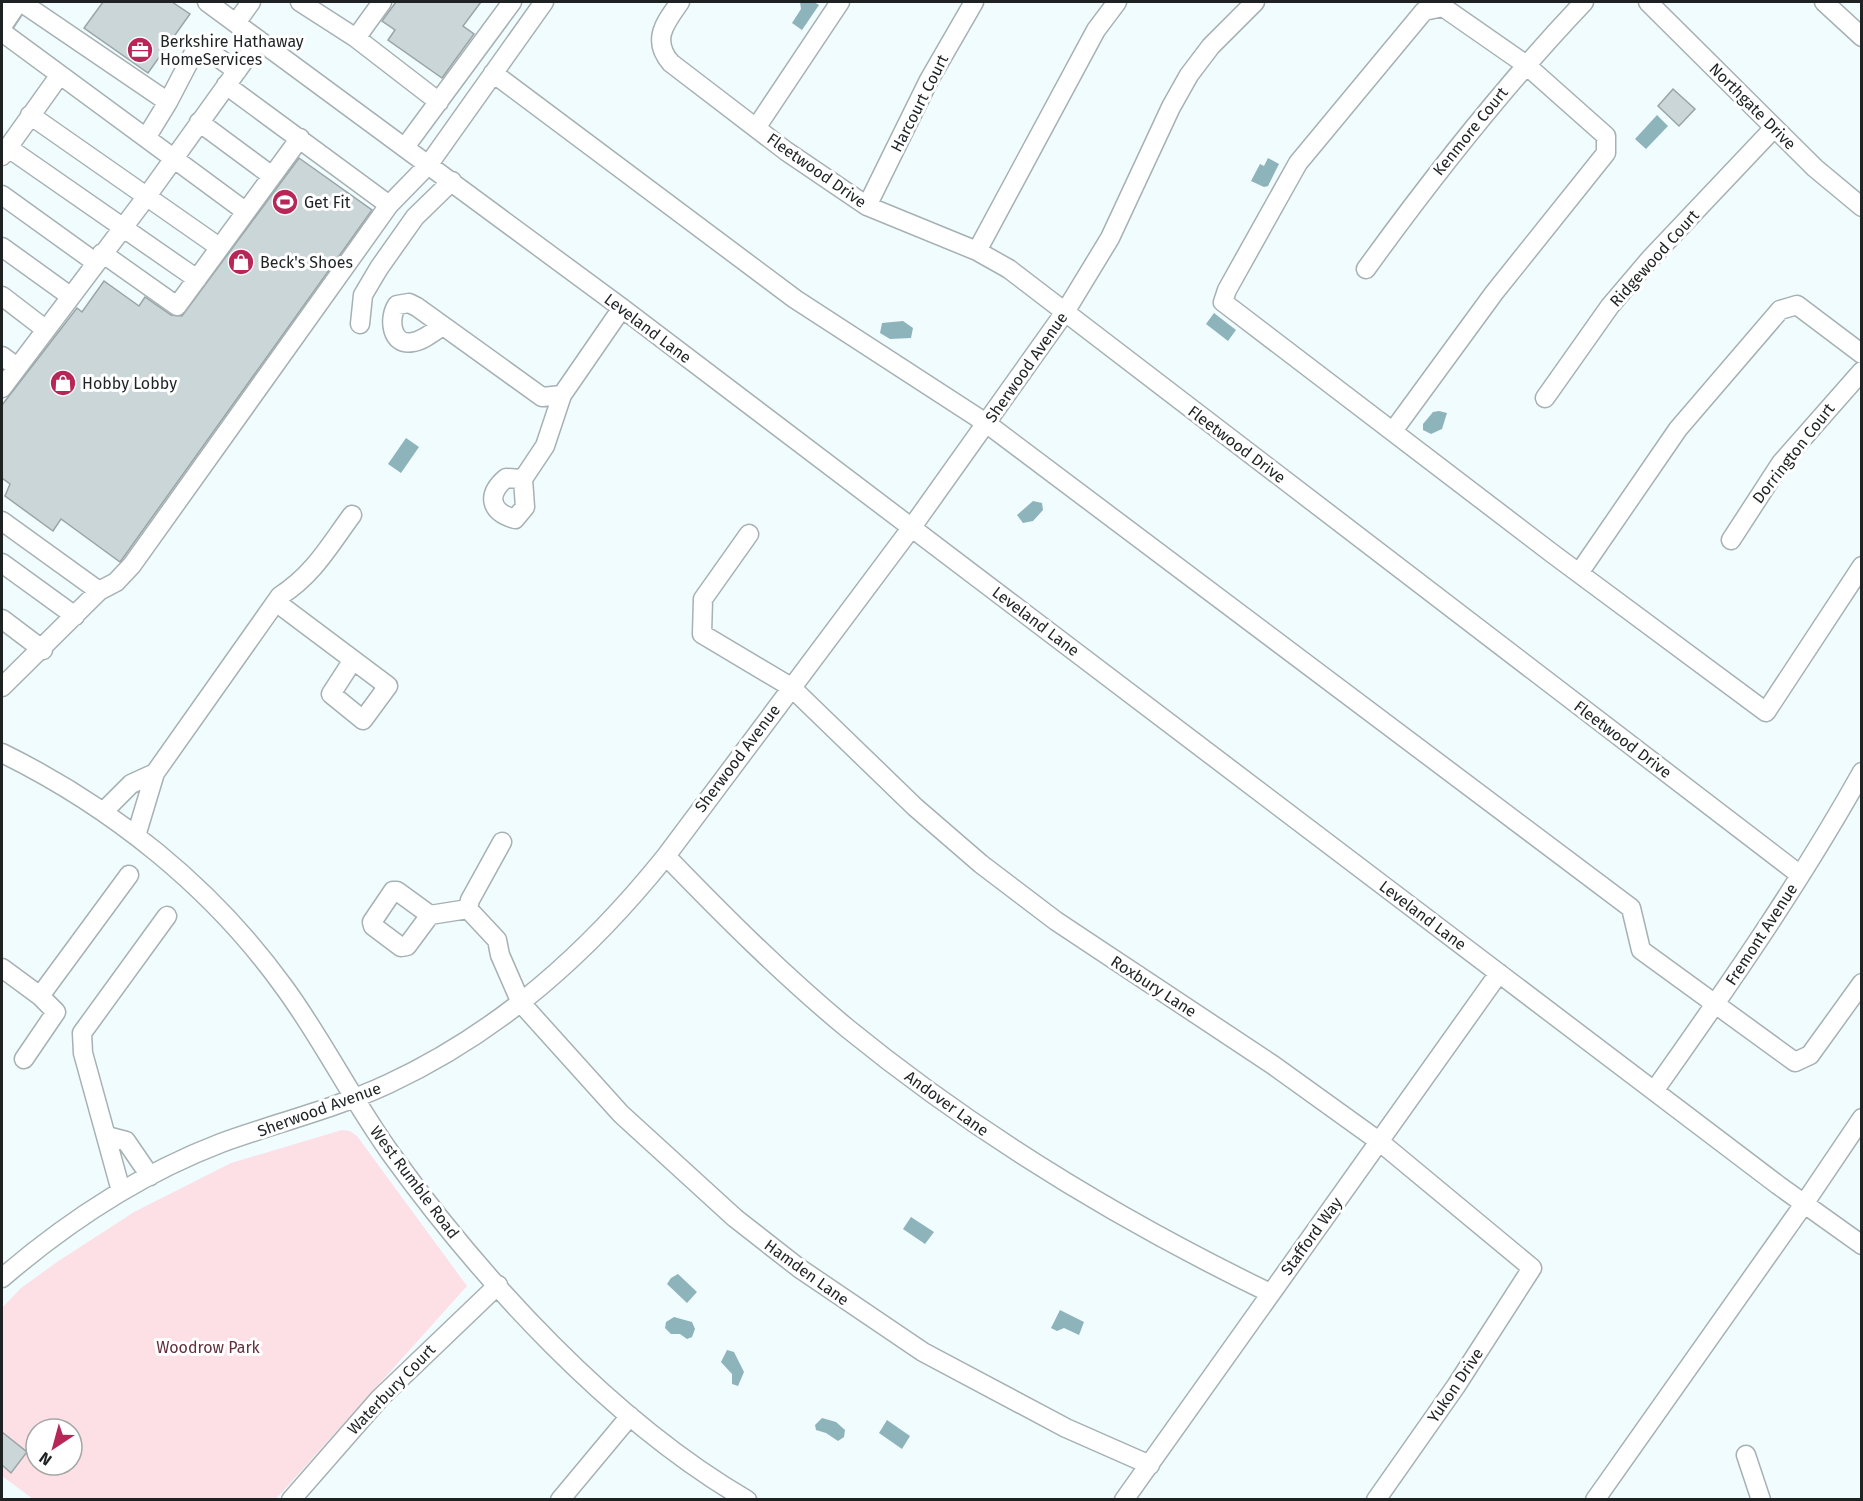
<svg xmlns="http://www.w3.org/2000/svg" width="1863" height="1501" viewBox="0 0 1863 1501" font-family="'Fira Sans',sans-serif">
  <rect width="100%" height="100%" fill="#f1fcff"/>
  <path fill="#fce0e5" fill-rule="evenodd" d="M342 1130 350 1131 357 1136 467 1286 276 1499H33L2 1476V1308L21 1288 57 1262 134 1212 231 1163ZM36 1429H72V1465H36Z"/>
  <path fill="#8db3bb" d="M800 2H814L819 5 802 30 792 23 801 9Z
    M1657 115 1668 126 1646 149 1635 139Z
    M1268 158 1279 164 1268 186 1264 187 1251 181 1260 164 1264 166Z
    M1214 313 1236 330 1228 341 1206 324Z
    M903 321 913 328 911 338 890 339 880 333 882 323Z
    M1439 411 1447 413 1442 429 1431 434 1423 430V424L1433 412Z
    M406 438 419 447 401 473 388 464Z
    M1033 501 1042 503 1043 510 1033 521 1023 523 1017 515Z
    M911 1217 934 1232 925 1244 903 1229Z
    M678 1274 697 1292 687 1303 667 1284 671 1278Z
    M1060 1310 1084 1322 1079 1335 1064 1328 1057 1331 1051 1328Z
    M674 1317 692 1322 695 1329 692 1337 687 1339 680 1334H671L665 1328 666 1322Z
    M727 1350 734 1352 744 1372 738 1386 732 1384V1374L721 1362Z
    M822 1418 836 1422 845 1430 844 1437 838 1441 826 1433 816 1430 815 1425Z
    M887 1420 910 1436 902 1449 879 1433Z"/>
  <path fill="#cbd6d9" stroke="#99a4a6" stroke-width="1.5" d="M103 2H172L190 14 148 73 84 28Z
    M396 2H481L463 26 474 34 442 78 388 40 395 30 382 21Z
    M1673 89 1695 109 1679 126 1658 106Z
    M299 158 372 210 123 558 120 562 61 519 53 531 5 496 10 484 2 478V405L77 308 82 312 104 281 139 306 145 297 171 315 182 316Z
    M2 1432 27 1452 11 1473 2 1465Z"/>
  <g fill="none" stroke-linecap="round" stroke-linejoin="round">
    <g stroke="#a6b1b3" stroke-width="21">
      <path id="minor" d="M21 2 168 102 192 56 199 49H206L237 71
        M207 2 622 308 1778 1185 1862 1245
        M300 2 356 38 439 102
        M680 2C665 23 651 40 671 63L786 151 867 206 977 251 1009 269 1799 874
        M1648 2 1815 168 1862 207
        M1824 2 1862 37
        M236 23 251 2
        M2 32 146 138
        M356 38 382 2
        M493 73 795 299 986 423 1631 908 1641 950 1795 1062 1810 1055 1862 983
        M226 85 389 205
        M168 102 146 138 245 211
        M30 115 219 247
        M199 122 272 176
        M756 128 840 2
        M7 147 197 279
        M405 147 512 2
        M2 156 59 76
        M2 195 95 262
        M867 206 929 80 974 2
        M2 247 70 296
        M977 251 1096 30 1117 2
        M102 253 177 306 300 138
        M1366 269C1434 175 1504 86 1584 2
        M2 296 45 329
        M360 324 363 295 379 268 415 217 452 181
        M443 326C434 331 423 341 413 342 391 347 388 318 397 305L409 303 417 307 542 397 562 395 622 308
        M2 356 17 367
        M2 388 147 196 259 40
        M1545 398 1610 306 1650 259 1774 128
        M1393 431 1494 293 1606 153V136L1525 64 1443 7 1424 11 1298 163 1227 290 1223 302 1553 554 1766 712 1862 566
        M523 479 525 507 515 519C490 512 486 495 506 478L523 479 545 446 562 395
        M2 521 99 591
        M749 534 703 599 702 634 791 687 915 807 981 864 1056 921 1273 1065 1380 1142 1532 1268 1456 1386 1376 1500
        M1731 540 1781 463 1862 371
        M2 563 75 616
        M1579 573 1678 429 1780 310 1797 305 1862 354
        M276 602 388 686 363 720 331 694 353 660
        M2 619 43 650
        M2 687 99 591 116 582 132 565 389 205 429 164 544 2
        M2 753C112 807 212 887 284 987 323 1040 352 1100 391 1154 482 1280 611 1421 747 1500
        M103 812 131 784 155 773
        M136 836 155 773 280 596C314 574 329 546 352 515
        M502 842 470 900 468 909 497 940 500 955 521 1003 621 1114 735 1218 799 1268 923 1352 1066 1428 1150 1465
        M666 856C724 916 783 975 847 1028 977 1134 1119 1220 1270 1293
        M430 915 397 891H393L372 922 373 926 401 947 407 946 430 915 468 909
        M2 968 40 996
        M24 1059 56 1012 40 996 129 875
        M1654 1091C1727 988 1800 883 1862 772
        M107 1136 126 1141 150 1176
        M121 1191 83 1053 82 1033 167 916
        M2 1278C67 1222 140 1174 221 1143 276 1123 334 1109 388 1084 500 1032 589 952 666 856L912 527 1065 312 1110 238 1171 107 1189 75 1211 46 1255 2
        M1746 1455 1761 1500
        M291 1500 380 1398 498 1285
        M560 1500 630 1416
        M1124 1500 1499 973
        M1595 1500 1804 1204 1862 1118"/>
    </g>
    <g stroke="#a6b1b3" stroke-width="26">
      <path id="major" d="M2 23 16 2"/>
    </g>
    <use href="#minor" stroke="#fff" stroke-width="18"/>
    <use href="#major" stroke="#fff" stroke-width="22"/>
  </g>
  <defs>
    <g id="office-disc" transform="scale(1.35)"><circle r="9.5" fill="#b62757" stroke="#fff"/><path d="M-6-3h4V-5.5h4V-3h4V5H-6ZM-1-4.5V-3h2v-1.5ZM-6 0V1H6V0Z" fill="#fff"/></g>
    <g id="stadium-disc" transform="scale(1.35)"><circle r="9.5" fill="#b62757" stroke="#fff"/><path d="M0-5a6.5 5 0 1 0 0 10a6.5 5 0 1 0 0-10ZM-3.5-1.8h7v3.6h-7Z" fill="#fff"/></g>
    <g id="shop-disc" transform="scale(1.35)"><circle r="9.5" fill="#b62757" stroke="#fff"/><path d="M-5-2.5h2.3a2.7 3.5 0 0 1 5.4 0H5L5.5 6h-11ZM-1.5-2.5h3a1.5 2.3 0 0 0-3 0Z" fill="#fff"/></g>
  </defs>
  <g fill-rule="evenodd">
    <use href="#office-disc" x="140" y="50"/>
    <use href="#stadium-disc" x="285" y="202"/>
    <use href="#shop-disc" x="241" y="262"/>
    <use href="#shop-disc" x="63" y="383"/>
  </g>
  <g text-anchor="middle" stroke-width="6" stroke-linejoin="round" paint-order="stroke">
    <g font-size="16" fill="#1e2223" stroke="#fff" text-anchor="start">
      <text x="160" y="47">Berkshire Hathaway<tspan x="160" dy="18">HomeServices</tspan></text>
      <text x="304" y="208">Get Fit</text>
      <text x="260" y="268">Beck's Shoes</text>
      <text x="82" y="389">Hobby Lobby</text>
    </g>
    <g font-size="16" fill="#1e2223" stroke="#fff">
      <text transform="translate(919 103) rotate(-63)" y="6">Harcourt Court</text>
      <text transform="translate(1753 106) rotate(45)" y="6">Northgate Drive</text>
      <text transform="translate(1470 131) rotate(-51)" y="6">Kenmore Court</text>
      <text transform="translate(817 170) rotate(35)" y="6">Fleetwood Drive</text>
      <text transform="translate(1654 258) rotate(-48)" y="6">Ridgewood Court</text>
      <text transform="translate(648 328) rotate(37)" y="6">Leveland Lane</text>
      <text transform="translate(1026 367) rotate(-55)" y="6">Sherwood Avenue</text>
      <text transform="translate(1237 444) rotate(37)" y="6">Fleetwood Drive</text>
      <text transform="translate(1793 453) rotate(-52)" y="6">Dorrington Court</text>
      <text transform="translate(1036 621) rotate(37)" y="6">Leveland Lane</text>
      <text transform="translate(1623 739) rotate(37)" y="6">Fleetwood Drive</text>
      <text transform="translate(737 758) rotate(-53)" y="6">Sherwood Avenue</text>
      <text transform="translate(1423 915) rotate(37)" y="6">Leveland Lane</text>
      <text transform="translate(1761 934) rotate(-57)" y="6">Fremont Avenue</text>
      <text transform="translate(1154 986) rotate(33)" y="6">Roxbury Lane</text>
      <text transform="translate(947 1103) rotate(36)" y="6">Andover Lane</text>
      <text transform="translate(319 1109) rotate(-20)" y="6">Sherwood Avenue</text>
      <text transform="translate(415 1182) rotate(53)" y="6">West Rumble Road</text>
      <text transform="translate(1311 1236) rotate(-54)" y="6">Stafford Way</text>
      <text transform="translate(807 1272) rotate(36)" y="6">Hamden Lane</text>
      <text transform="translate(1455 1385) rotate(-56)" y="6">Yukon Drive</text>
      <text transform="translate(391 1389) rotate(-46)" y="6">Waterbury Court</text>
    </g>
    <g font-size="16" fill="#61303b" stroke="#fff">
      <text x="208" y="1353">Woodrow Park</text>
    </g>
  </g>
  <rect width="1863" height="1501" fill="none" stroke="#1e2223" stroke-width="6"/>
  <g transform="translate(54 1447) rotate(216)"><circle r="28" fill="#ffffff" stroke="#a5a7a7" stroke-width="1.5"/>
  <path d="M0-4.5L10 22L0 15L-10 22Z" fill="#b62757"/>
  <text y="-9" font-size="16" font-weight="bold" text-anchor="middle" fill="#1e2223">N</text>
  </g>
</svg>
